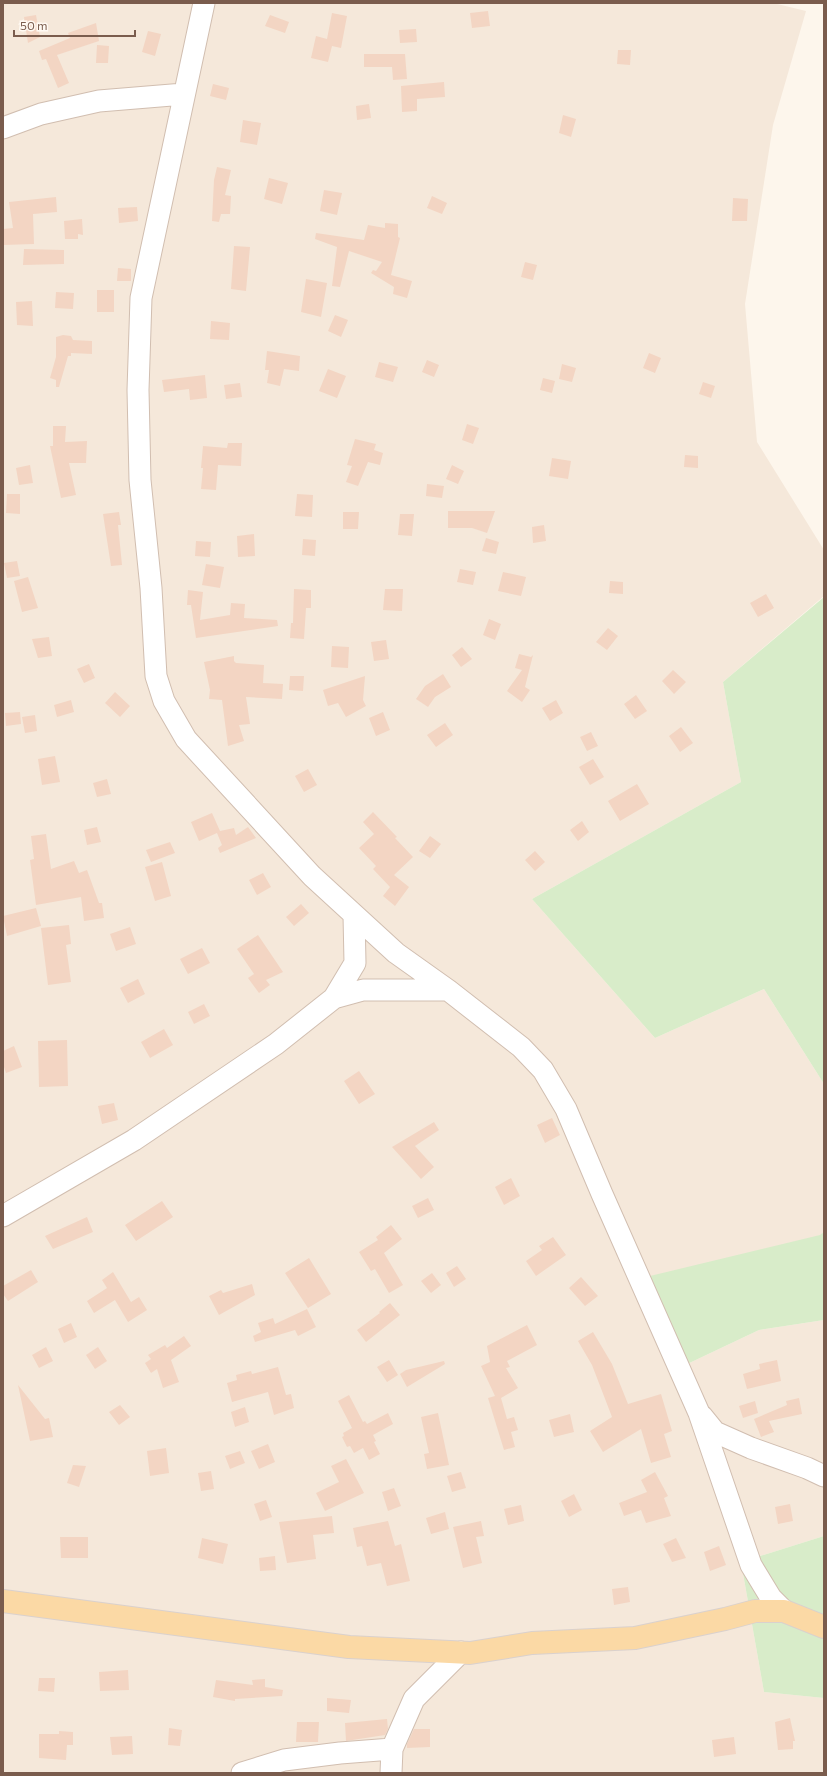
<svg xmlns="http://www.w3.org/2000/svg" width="827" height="1776" viewBox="0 0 827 1776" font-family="Commissioner,sans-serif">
  <rect width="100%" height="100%" fill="#fdf6ec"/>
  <path fill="#f5e8da" d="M3 3H773L806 11 773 125 745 304 757 442 824 550V596L723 682 741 782 532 899 655 1038 764 989 824 1084V1232L683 1366 759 1330 824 1320V1536L741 1562 764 1692 824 1698V1773H3Z"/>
  <path fill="#d8ecc9" d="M824 597V1084L764 989 655 1038 532 899 741 782 723 682Z
    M824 1232V1320L759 1330 683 1366 650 1276 820 1235Z
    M824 1536V1698L764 1692 741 1562Z"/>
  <path fill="#f3d5c3" d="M488 11 490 26 472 28 470 13Z
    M332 13 347 16 341 48 332 46 328 62 311 58 316 36 327 39Z
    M36 15 40 37 28 43 24 17Z
    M270 15 289 22 285 33 265 26Z
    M96 23 99 41 57 55 69 83 58 88 46 59 42 60 39 51 70 38 68 33Z
    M416 29 417 42 400 43 399 30Z
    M148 31 161 34 155 56 142 52Z
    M97 45 109 46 108 63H96Z
    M618 50H631L630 65 617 64Z
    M364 54H405L407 79 393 80 392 67H364Z
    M444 82 445 97 417 99V111L402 112 401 86Z
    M213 84 229 88 226 100 210 96Z
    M369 104 371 118 357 120 356 106Z
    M563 115 576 119 571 137 559 133Z
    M243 120 261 123 257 145 240 142Z
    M217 167 231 170 225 195 231 196 230 214H221L219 222 212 221 214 180Z
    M269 178 288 183 282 204 264 199Z
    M324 190 342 193 337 215 320 211Z
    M432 196 447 203 442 214 427 208Z
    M56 197 57 212 33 214 34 244 3 245V229L13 228 9 202Z
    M733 198 748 199 747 221H732Z
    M137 207 138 221 119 223 118 208Z
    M82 219 83 235 78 234V239H65L64 221Z
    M385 223 398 224V237L400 238 391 275 412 281 407 298 393 294 394 287 371 273 373 270 376 271 382 262 349 251 340 287 332 286 337 247 315 239 316 233 364 240 368 225 385 228Z
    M234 246 250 247 246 291 231 289Z
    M24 249 64 250V264L23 265Z
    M525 262 537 265 533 280 521 277Z
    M118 268 131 269V281H117Z
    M306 279 327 283 321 317 301 312Z
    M97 290H114V312H97Z
    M56 292 74 293 73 309 55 308Z
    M32 301 33 326 17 325 16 302Z
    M335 315 348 320 341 337 328 331Z
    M211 321 230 323 229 340 210 339Z
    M63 335 71 336 73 340 92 341V354L71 353V356H68L59 387H56V380L50 378 56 357V337Z
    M267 351 300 356 299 371 284 369 280 386 267 383 269 370H265Z
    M649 353 661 358 655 373 643 368Z
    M427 360 439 365 434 377 422 372Z
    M379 362 398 367 393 382 375 377Z
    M562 364 576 368 572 382 559 379Z
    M328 369 346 376 337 398 319 391Z
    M205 375 207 398 190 400 189 389 164 392 162 380Z
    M543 378 555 381 552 393 540 390Z
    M703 382 715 386 711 398 699 394Z
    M240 383 242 397 226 399 224 385Z
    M467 424 479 428 473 444 462 440Z
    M53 426H66L65 442 87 441 86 463H69L76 495 61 498 50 446H53Z
    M355 439 376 444 374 450 383 453 380 465 368 462 358 486 346 482 352 466 347 465Z
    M228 443H242L241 466 218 465 216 490 201 489 203 468H201L203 446 227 448Z
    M685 455 698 456V468L684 467Z
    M552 458 571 461 568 479 549 476Z
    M30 465 33 483 19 485 16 468Z
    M452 465 464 471 458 484 446 479Z
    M427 484 444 486 442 498 426 496Z
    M7 494H20V514L6 513Z
    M297 494 313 495 312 517 295 516Z
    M448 511H495L487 533 472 528H448Z
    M119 512 121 525H118L122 565 111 566 103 514Z
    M343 512H359L358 529H343Z
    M400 514H414L412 536 398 535Z
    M544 525 546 541 533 543 532 527Z
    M254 534 255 556 238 557 237 536Z
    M486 538 499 542 496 554 482 551Z
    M303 539 316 540 315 556 302 555Z
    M196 541 211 542 210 557 195 556Z
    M17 561 20 576 7 578 4 563Z
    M206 564 224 567 220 588 202 585Z
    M460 569 476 572 473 585 457 582Z
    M503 572 526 577 521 596 498 591Z
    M28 577 38 608 22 612 14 581Z
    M610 581 623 582V594L609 593Z
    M294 589 311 590V608H306L304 639 290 638 291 623H293Z
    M385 589H403L402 611 383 610Z
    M188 590 203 592 200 620 230 615 231 603 245 604 244 618 277 620 278 626 196 638 191 605H187Z
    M766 594 774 608 758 617 750 603Z
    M489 619 501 624 495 640 483 635Z
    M608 628 618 636 607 650 596 642Z
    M49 637 52 656 38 658 32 639Z
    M386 640 389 659 374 661 371 642Z
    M332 646 349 647 348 668 331 667Z
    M462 647 472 659 461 667 452 655Z
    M519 654 531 657 533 655 525 687 530 690 522 702 507 691 522 670 515 668Z
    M234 656V661L236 663 264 665 263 683 283 684 282 699 246 697 250 724 239 725 244 741 228 746 222 700 209 699 210 690 204 662Z
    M89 664 95 678 84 683 77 669Z
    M673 670 686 682 674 694 662 681Z
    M443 674 451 687 435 697 428 707 416 699 425 686Z
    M290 676H304L303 691 289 690Z
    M365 676 363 700 366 706 346 717 338 703 328 706 323 690Z
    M115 692 130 706 120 717 105 703Z
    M636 695 647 711 635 719 624 704Z
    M71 700 74 712 57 717 54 705Z
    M556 700 563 713 550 721 542 708Z
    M20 712 21 724 6 726 5 713Z
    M383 712 390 730 376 736 369 718Z
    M35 715 37 731 25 733 22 717Z
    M445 723 453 735 436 747 427 735Z
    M681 727 693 743 680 752 669 736Z
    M591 732 598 746 587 751 580 737Z
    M55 756 60 782 42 785 38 759Z
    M593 759 604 777 590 785 579 767Z
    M308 769 317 785 304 792 295 776Z
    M107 779 111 794 97 797 93 783Z
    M637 784 649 804 620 821 608 801Z
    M373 812 397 837 395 838 413 857 394 875 409 887 395 906 383 896 390 887 373 869 376 866 359 848 374 834 363 822Z
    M212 813 220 831 234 828 236 835 248 827 256 838 220 853 218 848 222 845 217 833 199 841 191 822Z
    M582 821 589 832 578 841 570 830Z
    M97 827 101 842 87 845 84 830Z
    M46 834 51 869 74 861 79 873 87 870 99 903H102L104 918 84 921 81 897 36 905 30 860 34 859 31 836Z
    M430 836 441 844 430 858 419 851Z
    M170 842 175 853 151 862 146 850Z
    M535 851 545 862 535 871 525 860Z
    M162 862 171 896 155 901 145 867Z
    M263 873 271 887 257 895 249 880Z
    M301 904 309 913 294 926 286 917Z
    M36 908 41 926 7 936 3 916Z
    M69 925 71 944 66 945 71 982 48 985 41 928Z
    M130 927 136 944 116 951 110 934Z
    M258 935 283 972 266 980 270 985 259 993 248 978 254 974 237 949Z
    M202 948 210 963 188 974 180 959Z
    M138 979 145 994 128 1003 120 988Z
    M204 1004 210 1016 194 1024 188 1012Z
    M164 1029 173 1045 150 1058 141 1042Z
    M67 1040 68 1086 39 1087 38 1041Z
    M14 1046 22 1067 6 1073 3 1064V1051Z
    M359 1071 375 1094 359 1104 344 1081Z
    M114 1103 118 1120 102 1124 98 1106Z
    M552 1118 560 1135 545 1143 537 1125Z
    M434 1122 439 1130 415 1146 434 1167 421 1179 392 1147Z
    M511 1178 520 1196 504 1205 495 1187Z
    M428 1198 434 1210 418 1218 412 1206Z
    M162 1201 173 1217 136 1241 125 1225Z
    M87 1217 93 1232 53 1249 45 1236Z
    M391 1225 402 1239 384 1253 403 1285 389 1293 375 1269 371 1271 359 1252 378 1240 376 1237Z
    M553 1237 566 1255 536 1276 526 1261 542 1250 539 1246Z
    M309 1258 331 1294 308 1308 285 1273Z
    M457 1266 466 1279 454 1287 446 1273Z
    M31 1270 38 1282 8 1301 3 1294V1286Z
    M113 1272 131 1302 139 1297 147 1310 128 1322 115 1300 94 1313 87 1301 107 1288 102 1280Z
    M432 1273 441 1285 431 1293 421 1281Z
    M581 1277 598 1296 585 1306 569 1288Z
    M252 1284 255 1295 219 1315 209 1296 221 1290 223 1293Z
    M390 1303 400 1315 366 1342 357 1330 380 1313 379 1312Z
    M307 1309 316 1327 298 1336 295 1330 255 1342 253 1336 261 1332 258 1323 273 1318 275 1324Z
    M71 1323 77 1337 64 1343 58 1329Z
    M527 1325 537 1345 507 1361 510 1367 506 1368 518 1388 501 1398 507 1419 514 1417 518 1430 511 1432 515 1447 504 1450 488 1398 495 1396 481 1366 490 1362 487 1346Z
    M593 1332 612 1364 628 1404 661 1394 672 1431 664 1434 671 1457 651 1463 641 1429 603 1452 590 1431 612 1417 592 1365 578 1341Z
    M184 1336 191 1346 171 1360 179 1382 163 1388 157 1369 151 1373 145 1363 151 1359 148 1355 165 1345 167 1348Z
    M46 1347 53 1361 39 1368 32 1355Z
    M98 1347 107 1361 95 1369 86 1355Z
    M389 1360 398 1375 387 1382 377 1367Z
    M777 1360 781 1381 747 1389 743 1374 760 1369 759 1364Z
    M444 1361 445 1364 407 1387 400 1374 406 1370Z
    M278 1367 286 1395 291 1394 294 1408 274 1415 268 1392 232 1402 227 1383 237 1380 236 1375 251 1371 252 1374Z
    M18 1385 45 1419 49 1418 53 1437 30 1441Z
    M349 1395 363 1422 365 1421 367 1424 388 1413 393 1424 373 1435 376 1441 374 1442 380 1454 369 1460 363 1448 354 1453 350 1446 347 1447 342 1437 344 1436 343 1433 352 1428 338 1401Z
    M799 1398 802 1414 769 1421 774 1432 761 1437 754 1419 787 1405 786 1401Z
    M755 1401 758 1413 743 1418 739 1406Z
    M120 1405 130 1417 119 1425 109 1412Z
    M245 1407 249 1422 235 1427 231 1412Z
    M438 1413 449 1465 427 1469 424 1454 429 1453 421 1417Z
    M570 1414 574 1432 554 1437 549 1420Z
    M268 1444 275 1462 259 1469 251 1451Z
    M166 1448 169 1473 150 1476 147 1451Z
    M240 1451 245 1463 230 1469 225 1456Z
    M346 1459 364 1493 325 1511 316 1493 339 1482 331 1466Z
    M73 1465 86 1466 79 1487 67 1483Z
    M211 1471 214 1489 201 1491 198 1473Z
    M461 1472 466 1488 452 1492 447 1476Z
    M655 1472 668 1496 664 1498 671 1516 646 1523 641 1510 624 1516 619 1503 647 1492 641 1480Z
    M394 1488 401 1506 388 1511 382 1492Z
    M574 1494 582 1510 569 1517 561 1501Z
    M266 1500 272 1517 260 1521 254 1504Z
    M790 1504 793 1521 778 1524 775 1507Z
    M521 1505 524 1521 508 1525 504 1509Z
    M445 1512 449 1529 431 1534 426 1518Z
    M332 1516 334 1533 313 1535 316 1559 287 1563 279 1522Z
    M388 1521 395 1546 401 1544 410 1581 387 1586 381 1563 367 1566 362 1546 357 1547 353 1528Z
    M481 1521 484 1536 476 1537 482 1563 463 1568 453 1527Z
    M60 1537H88V1558H61Z
    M202 1538 228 1544 223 1564 198 1558Z
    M676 1538 686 1558 672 1562 663 1544Z
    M719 1546 726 1565 710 1571 704 1552Z
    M275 1556 276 1570 260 1571 259 1558Z
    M628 1587 630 1602 614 1605 612 1589Z
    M128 1670 129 1690 100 1691 99 1672Z
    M39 1678H55L54 1692 38 1691Z
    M265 1679V1687L283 1690 282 1696 235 1699V1701L213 1697 216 1680 253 1685 252 1680Z
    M327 1698 351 1700 349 1713 327 1711Z
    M790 1718 795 1741H793V1749L778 1750 775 1722Z
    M387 1719 388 1729 385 1735 346 1741 345 1723Z
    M297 1722H319L318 1742H296Z
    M169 1728 182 1730 180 1746 168 1745Z
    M414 1729H430V1747L407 1748V1744Z
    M59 1731 73 1732V1745H67L66 1760 39 1758V1734H59Z
    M132 1736 133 1754 112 1755 110 1737Z
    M734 1737 736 1754 714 1757 712 1740Z"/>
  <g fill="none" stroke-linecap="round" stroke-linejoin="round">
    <g stroke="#d1beb0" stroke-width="23">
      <path id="minor" d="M204 3 141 298 138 390 140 480 151 588 156 676 164 701 186 739 312 876 396 953 448 990 521 1047 543 1070 566 1109 602 1194 699 1413 751 1565 771 1598 784 1611
        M3 128 41 114 99 101 184 94
        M334 998 363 990H448
        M3 1216 134 1140 276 1044 334 998 355 963 354 915
        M702 1416 715 1432 751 1448 807 1468 824 1476
        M242 1773 284 1760 340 1753 392 1749
        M391 1773 392 1749 414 1699 461 1652"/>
    </g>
    <g stroke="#dad1cd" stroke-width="24">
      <path id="major" d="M3 1601 349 1647 470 1653 532 1643 635 1638 725 1619 755 1611H784L824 1627"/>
    </g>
    <use href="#minor" stroke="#fff" stroke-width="21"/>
    <use href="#major" stroke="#fbd9a5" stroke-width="22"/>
  </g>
  <rect width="827" height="1776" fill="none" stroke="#7a5c4d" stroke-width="8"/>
  <path d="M14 30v6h121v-6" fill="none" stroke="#7a5c4d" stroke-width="2"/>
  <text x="20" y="30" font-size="12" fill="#7a5c4d" stroke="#fffaf3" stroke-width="3" paint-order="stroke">50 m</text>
</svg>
